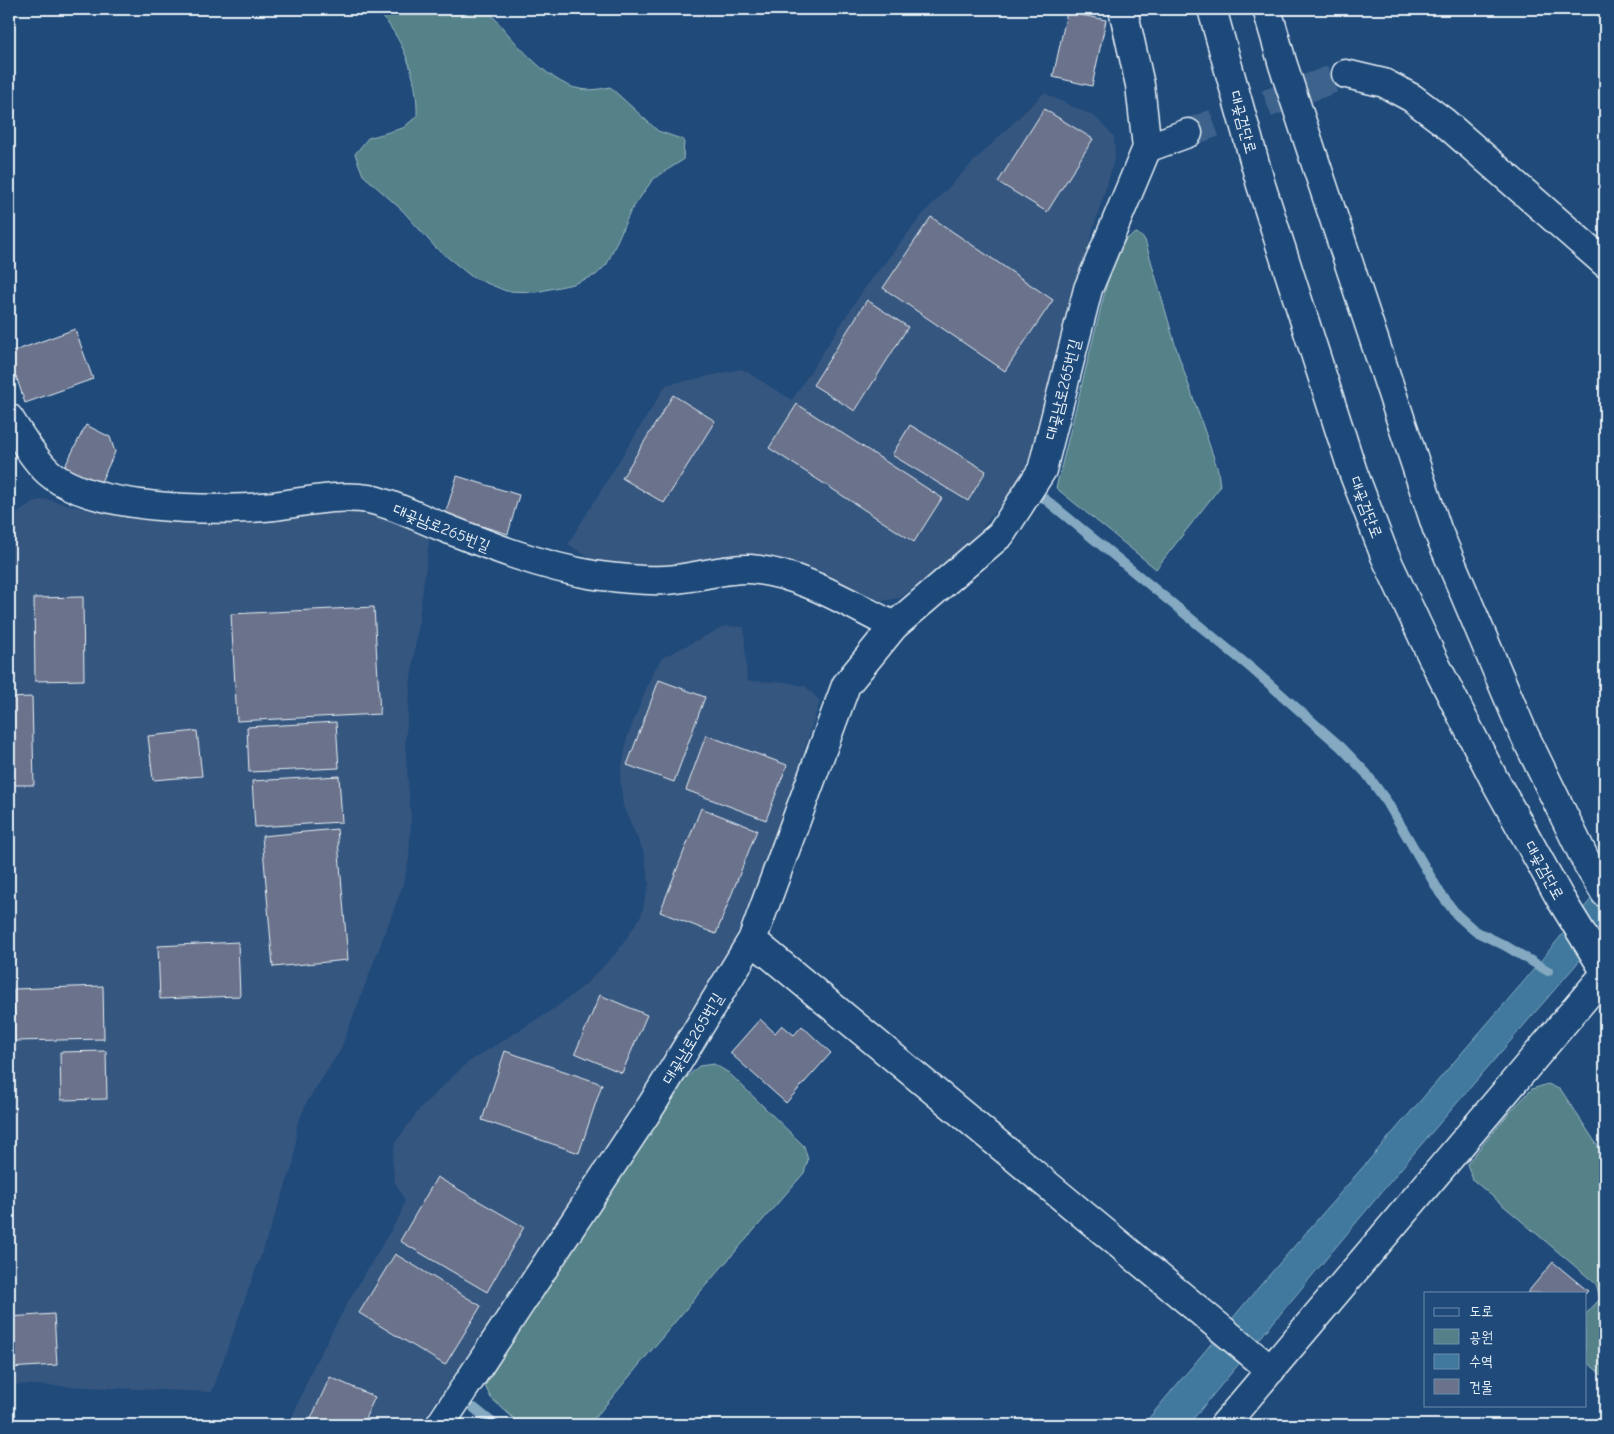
<svg xmlns="http://www.w3.org/2000/svg" width="1614" height="1434" viewBox="0 0 1614 1434" font-family="'Comic Neue','Poor Story',sans-serif">
  <rect width="100%" height="100%" fill="#1f4a7a"/>
  <filter id="ink" filterUnits="userSpaceOnUse"><feTurbulence type="fractalNoise" baseFrequency=".02" numOctaves="2"/><feDisplacementMap in="SourceGraphic" scale="10" xChannelSelector="R" yChannelSelector="G"/><feConvolveMatrix kernelMatrix="1 2 1 2 8 2 1 2 1" color-interpolation-filters="sRGB"/></filter>
  <g filter="url(#ink)">
    <path fill="#36567f" d="M1044 93 1095 117 1114 136 1115 157 1079 277 1036 438 1024 469 1005 500 973 539 945 565 900 598 881 601 853 590 816 569 768 557 741 555 654 567 597 563 568 544 666 385 742 369 792 400 864 289 923 214 977 158Z
      M46 499 90 510 155 520 198 523 245 521 357 508 377 513 430 535 411 679 405 744 411 820 409 860 402 888 340 1051 308 1100 297 1125 294 1162 212 1392 9 1384V530L17 514 32 502Z
      M725 626 744 627 747 681 785 682 805 686 820 701 782 820 733 943 680 1034 628 1116 420 1425H289L313 1367 349 1300 400 1215 405 1201 395 1182 392 1161 395 1143 421 1107 467 1063 558 1006 586 984 618 951 641 916 649 883 644 853 623 806 620 777 627 738 653 672 662 658Z"/>
    <path fill="#548189" stroke="#9eb9c0" d="M376 9H487C507 33 547 84 580 89 590 91 600 89 610 87L658 131 684 140 683 160 653 179 630 212 607 264 596 275 573 284 536 292 506 291 472 277 435 247 403 211 363 175 355 154 368 138 403 128 417 116C418 76 403 38 376 9Z
      M1137 233 1145 240 1177 351 1218 470 1220 487 1156 569 1056 488 1110 271C1117 255 1120 239 1137 233Z
      M714 1064 729 1073 804 1146 808 1160 804 1173 700 1292 589 1425H521L491 1398 485 1386 510 1343 684 1080 699 1066Z
      M1548 1084 1561 1090 1605 1157V1378L1585 1360V1315L1600 1299 1596 1284 1473 1180 1467 1164 1509 1113 1532 1089Z"/>
    <path fill="#41799d" stroke="#84a9c1" d="M1605 882V931L1414 1153 1188 1425H1143L1252 1295 1525 980Z"/>
    <g fill="none" stroke-linecap="round" stroke-linejoin="round">
      <path stroke="#84a9c1" stroke-width="10" d="M1045 499 1251 668 1341 747 1366 773 1387 802 1440 893 1457 915 1475 931 1504 945 1548 971
        M474 1408 495 1425"/>
    </g>
    <path fill="#6a738b" stroke="#e8f1f8" d="M1067 12 1106 20 1092 86 1053 77Z
      M1044 109 1093 139 1047 212 998 182Z
      M931 217 1053 300 1005 371 883 288Z
      M867 300 908 327 855 411 813 385Z
      M75 329 93 379 25 403 16 376 9 379V353Z
      M673 395 715 421 664 503 622 478Z
      M797 404 942 498 914 542 769 448Z
      M86 425 110 437 115 452 99 486 64 468Z
      M910 425 986 471 968 501 892 455Z
      M457 476 519 495 508 534 445 515Z
      M83 597 84 680 35 681 34 598Z
      M374 607 380 714 237 721 231 614Z
      M659 680 705 697 674 782 627 765Z
      M32 697 34 785H9V698Z
      M336 722 339 768 249 772 247 727Z
      M197 731 202 776 153 780 148 736Z
      M706 735 787 765 766 820 686 790Z
      M339 776 342 822 255 827 252 781Z
      M701 808 757 830 716 934 660 912Z
      M337 829 348 960 273 967 262 836Z
      M238 942 240 996 160 999 158 946Z
      M103 986 104 1039 15 1041 14 989Z
      M600 995 647 1015 622 1073 575 1053Z
      M760 1019 775 1033 782 1025 794 1035 802 1026 831 1053 786 1103 730 1053Z
      M106 1051 107 1099 61 1100 60 1052Z
      M505 1051 602 1084 579 1153 482 1120Z
      M437 1177 524 1227 487 1292 400 1241Z
      M395 1254 481 1306 445 1365 359 1313Z
      M1553 1262 1588 1291 1585 1294 1527 1293Z
      M54 1314 57 1365 9 1368V1317Z
      M330 1377 375 1397 362 1425H308Z"/>
    <g fill="none" stroke-linecap="round" stroke-linejoin="round">
      <path stroke="#3d638d" stroke-width="28" stroke-dasharray="28 14" stroke-linecap="butt" d="M1188 133 1346 74"/>
      <g stroke="#e8f1f8" stroke-width="31">
        <path id="minor" d="M1123 9 1140 85 1147 148
          M1346 74 1384 83 1412 98 1444 122 1605 263
          M9 418C21 436 32 457 48 472 92 511 218 512 274 506 304 502 339 494 369 499 393 504 417 517 440 526 490 546 540 566 594 575 616 578 642 581 665 580 693 579 722 568 750 569 802 573 849 604 894 626
          M752 940 1271 1370
          M440 1425 653 1103 752 940 846 685 894 626 1001 534 1042 470 1088 289 1147 148 1188 133
          M1224 1425 1605 974"/>
      </g>
      <g stroke="#e8f1f8" stroke-width="31">
        <path id="major" d="M1212 9 1261 185 1353 472 1385 556 1436 665 1494 779 1560 898 1605 971
          M1267 9 1283 65 1437 529 1522 730 1588 865 1605 893"/>
      </g>
      <use href="#minor" stroke="#1f4a7a" stroke-width="28"/>
      <use href="#major" stroke="#1f4a7a" stroke-width="28"/>
    </g>
  </g>
  <g text-anchor="middle" stroke-width="4.5" stroke-linejoin="round" paint-order="stroke">
    <g font-size="16" fill="#e8f1f8" stroke="#1f4a7a">
      <text transform="translate(1244 122) rotate(75)" y="6">대곶검단로</text>
      <text transform="translate(1062 389) rotate(-76)" y="6">대곶남로265번길</text>
      <text transform="translate(1367 507) rotate(69)" y="6">대곶검단로</text>
      <text transform="translate(442 527) rotate(22)" y="6">대곶남로265번길</text>
      <text transform="translate(1545 870) rotate(61)" y="6">대곶검단로</text>
      <text transform="translate(692 1038) rotate(-59)" y="6">대곶남로265번길</text>
    </g>
  </g>
  <rect width="1614" height="1434" fill="none" stroke="#1f4a7a" stroke-width="30"/>
  <rect x="15" y="15" width="1584" height="1404" fill="none" stroke="#e8f1f8" stroke-width="2" filter="url(#ink)"/>
  <rect x="1424" y="1292" width="162" height="115" fill="#1f4a7a" stroke="#6f8dac"/>
  <rect x="1434" y="1308" width="25" height="8" fill="#1f4a7a" stroke="#6f8dac"/>
  <text x="1469" y="1316" font-size="15" fill="#e8f1f8">도로</text>
  <rect x="1434" y="1329" width="25" height="15" fill="#548189" stroke="#6f8dac"/>
  <text x="1469" y="1342" font-size="15" fill="#e8f1f8">공원</text>
  <rect x="1434" y="1354" width="25" height="15" fill="#41799d" stroke="#6f8dac"/>
  <text x="1469" y="1366" font-size="15" fill="#e8f1f8">수역</text>
  <rect x="1434" y="1379" width="25" height="15" fill="#6a738b" stroke="#6f8dac"/>
  <text x="1469" y="1392" font-size="15" fill="#e8f1f8">건물</text>
</svg>
